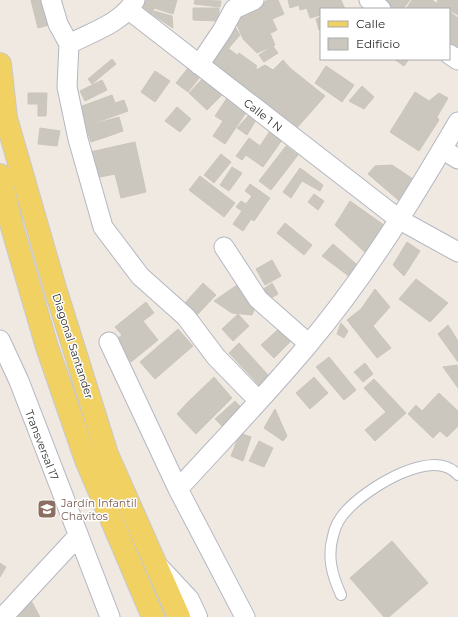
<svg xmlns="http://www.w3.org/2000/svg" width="458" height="617" viewBox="0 0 458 617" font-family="Montserrat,sans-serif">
  <rect width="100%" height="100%" fill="#efe9e1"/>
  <path fill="#cbc7bf" stroke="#cbc5ba" d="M31 0H43L49 25 38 28Z
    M143 0H158L154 8 142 5Z
    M158 0H177L173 14 154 8Z
    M195 0 221 1 220 7 194 4Z
    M268 0H278L284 14 272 19 277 30 271 33 258 5Z
    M288 0H312L309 1 310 4 306 5 307 8 300 10 299 5 290 8Z
    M313 0H341L345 9H321V15L310 18 306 5 310 4 309 1Z
    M382 0H410L403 9H394Z
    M412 0H432L445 9H406Z
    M438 0H458V15L437 3Z
    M137 3 154 8 152 14 135 10Z
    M258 5 275 45 257 53 243 39 233 15Z
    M193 8H219V21L193 20Z
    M154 11 172 16 173 28 153 15Z
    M449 11 458 18V54L449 48Z
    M321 17V29L319 30 316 19Z
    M234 25 240 35 228 49 220 42Z
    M220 42 237 55 224 74 210 64Z
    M273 46 278 53 264 62 259 55Z
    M239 53 257 66 239 89 224 74Z
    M112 59 116 64 92 84 88 79Z
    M394 59H409L404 66Z
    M283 60 290 68 273 85 258 69 265 65 273 70Z
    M326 66 354 85 342 102 315 83Z
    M188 68 200 77 188 92 176 83Z
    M256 68 273 85 256 102 239 89Z
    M290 68 325 96 295 130 256 102Z
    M155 71 170 81 155 102 141 92Z
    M204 77 222 95 207 110 189 93Z
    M102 80 107 90 85 101 80 91Z
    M362 86 374 97 364 109 349 101Z
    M415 92 429 101 439 93 448 98 437 117 439 120 419 151 390 132Z
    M28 93H47L46 116H38V104H28Z
    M112 95 115 103 124 100 128 111 81 128 74 109Z
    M227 98 247 111 225 144 213 136 223 121 215 116Z
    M177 107 191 119 180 132 165 121Z
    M250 114 256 120 247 135 237 128Z
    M119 117 123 131 106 137 101 122Z
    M101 122 106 137 91 142 86 127Z
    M40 128 60 131 57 146 38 144Z
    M270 131 282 140 263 167 246 155 242 160 236 156 249 138 260 146Z
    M135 142 146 192 121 198 115 174 95 178 90 152Z
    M286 146 298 155 271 190 259 181Z
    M221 154 231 162 214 183 204 175Z
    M392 165 419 183 403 204 368 174 375 166Z
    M232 167 242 173 229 191 220 185Z
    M300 168 323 185 320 191 302 181 291 198 283 192Z
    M200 176 235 203 224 217 189 190Z
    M250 184 270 198 254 221 251 219 243 231 233 224 242 211 236 207 241 201 246 204 252 196 245 191Z
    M314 194 324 201 318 210 308 202Z
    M350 201 388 228 368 255 335 225Z
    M285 223 312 245 304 255 277 233Z
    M407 242 420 251 404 276 393 265Z
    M333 244 362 269 354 280 322 256Z
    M272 260 281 276 265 285 256 269Z
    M416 279 448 303 430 322 399 299Z
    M203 283 216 295 197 315 184 304Z
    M240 283 256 305 252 315 232 313 214 301Z
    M272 283 278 294 269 299 262 290Z
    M375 289 390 307 373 326 391 348 377 358 347 320 361 309Z
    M146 302 154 313 143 321 158 340 131 362 114 341 122 335 115 327Z
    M238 314 249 326 233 341 222 329Z
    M341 323 348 331 344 338 337 334Z
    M448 325 458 341V362L438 334Z
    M282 326 294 338 274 358 261 345Z
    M178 329 193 346 155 379 140 362Z
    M239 343 269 376 259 385 229 353Z
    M329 357 356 390 344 400 316 367Z
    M365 363 373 374 363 382 354 372Z
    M457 365 458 367V388L443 367Z
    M214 377 232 398 206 424 187 403Z
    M314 377 328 393 310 409 296 393Z
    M374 379 406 413 375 441 365 430 386 412 364 388Z
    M439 393 458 411V426L447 437 440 431 433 438 408 414 416 405 422 411Z
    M235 401 245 411 226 430 215 419Z
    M187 403 206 424 196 434 177 414Z
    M275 409 287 436 283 441 264 428Z
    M240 433 251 437 243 461 231 456Z
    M259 441 273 448 264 467 249 461Z
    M392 541 428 583 389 617H384L350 578Z
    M0 563 6 567 0 577Z
    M28 595 40 617H17L12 613Z"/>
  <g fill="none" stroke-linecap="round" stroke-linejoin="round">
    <g stroke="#b4b7c1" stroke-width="12">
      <path id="service" d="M341 595C332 575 327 557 333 536 335 526 341 516 348 509 368 488 433 446 458 475"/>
    </g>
    <g stroke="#b4b7c1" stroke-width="21">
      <path id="minor" d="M51 0 58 24 69 44 67 87 78 139 103 227 140 276 186 317 216 357 259 401
        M369 0 381 9
        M129 10 400 220 458 252
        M69 44C92 32 122 23 135 0
        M449 54 458 60
        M199 65 222 31 234 9 254 0
        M442 149 458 159
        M224 247 258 299 309 344
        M0 340 19 381 110 617
        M109 342 178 489 245 617
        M178 489C222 441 267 394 308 345 366 276 413 199 458 122
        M3 617 78 536"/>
    </g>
    <g stroke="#b4b7c1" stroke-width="24">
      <path id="tertiary" d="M159 569 188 600 196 617"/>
    </g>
    <g stroke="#c9c9c9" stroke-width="24">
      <path id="primary" d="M0 64 6 118 55 288 107 454 179 617
        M0 175 12 227 47 347 86 460 153 617"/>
    </g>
    <use href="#service" stroke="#fff" stroke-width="10"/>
    <use href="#minor" stroke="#fff" stroke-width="19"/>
    <use href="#tertiary" stroke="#fff" stroke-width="22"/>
    <use href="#primary" stroke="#f2d163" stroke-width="22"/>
  </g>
  <defs>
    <g id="school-square" transform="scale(1)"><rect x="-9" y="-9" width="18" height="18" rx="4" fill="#8d6e63" stroke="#fff"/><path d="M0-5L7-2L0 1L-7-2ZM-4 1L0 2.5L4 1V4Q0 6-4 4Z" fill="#fff"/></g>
  </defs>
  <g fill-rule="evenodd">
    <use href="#school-square" x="47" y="509"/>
  </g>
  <g text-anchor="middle" stroke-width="3" stroke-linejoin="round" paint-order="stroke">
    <g font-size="11" fill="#2e2e2e" stroke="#fff">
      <text transform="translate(263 115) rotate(38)" y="4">Calle 1 N</text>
      <text transform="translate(73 346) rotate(72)" y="4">Diagonal Santander</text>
      <text transform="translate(42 445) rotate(69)" y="4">Transversal 17</text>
    </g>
    <g font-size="11" fill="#785e54" stroke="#fff" text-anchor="start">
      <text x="61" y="507">Jardín Infantil<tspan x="61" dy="13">Chavitos</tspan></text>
    </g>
  </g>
  <rect x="320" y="8" width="130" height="52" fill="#ffffff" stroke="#ababab"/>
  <rect x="328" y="21" width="20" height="6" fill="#f2d163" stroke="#ababab"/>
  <text x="356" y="28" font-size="12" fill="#2e2e2e">Calle</text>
  <rect x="328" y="38" width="20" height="12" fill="#cbc7bf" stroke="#ababab"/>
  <text x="356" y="48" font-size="12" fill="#2e2e2e">Edificio</text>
</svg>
